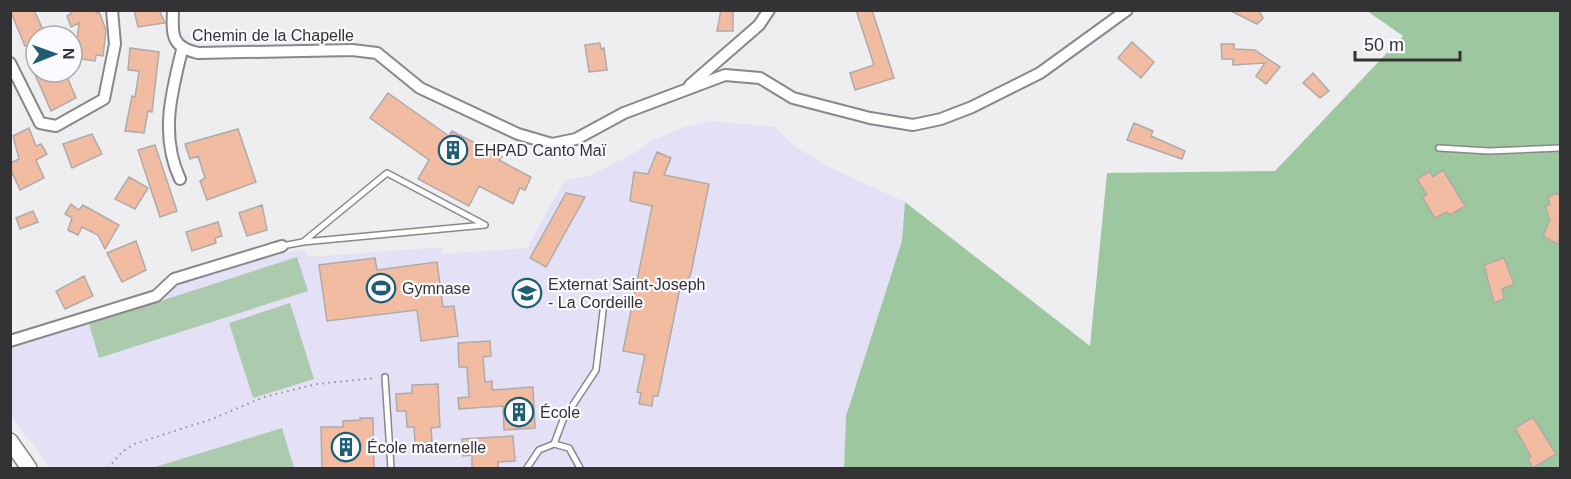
<svg xmlns="http://www.w3.org/2000/svg" width="1571" height="479" viewBox="0 0 1571 479" font-family="Arial,sans-serif">
  <rect width="100%" height="100%" fill="#eeedf0"/>
  <path fill="#e4e1f7" d="M710 121 775 127 793 145 825 165 905 202 902 241 846 416 844 468H51L11 416V349L160 301 177 285 241 264 304 249 308 257 442 247 443 254 527 248 564 181 591 175 638 151 651 141 685 127Z"/>
  <path fill="#accbae" d="M297 257 308 291 99 358 89 324Z
    M290 303 314 379 253 398 229 323Z
    M282 428 294 468H155V467Z"/>
  <path fill="#9cc79f" d="M1367 11H1560V468H844L846 416 902 241 905 202 1090 346 1107 173 1275 171 1403 36Z"/>
  <path fill="#f1bca1" stroke="#aeaba9" stroke-width="1.5" d="M10 10H34L44 32 36 36V41L25 46Z
    M69 10H103L97 13 100 14 106 30 103 56 96 55 95 61 75 58 79 23 71 27 67 16 71 14Z
    M134 10H159L165 23 138 27Z
    M721 10H733V31H717Z
    M856 10H872L894 78 855 90 850 73 874 65Z
    M1229 10H1259L1263 18 1257 24Z
    M1132 42 1154 62 1141 78 1118 58Z
    M600 43 601 49 604 48 607 70 589 72 585 45Z
    M1221 44H1234V49L1255 50 1280 67 1266 84 1256 76 1265 63 1233 65V59H1222Z
    M130 48 159 52 152 112 148 111 144 133 125 131 132 96 135 97 139 71 128 70Z
    M34 72H65L76 98 51 111Z
    M1313 73 1329 91 1320 98 1303 83Z
    M388 93 449 136 452 131 502 157 499 160 531 177 525 190 520 188 513 204 479 186 469 206 418 179 429 160 370 118Z
    M1134 123 1153 131 1151 136 1185 151 1182 159 1127 140Z
    M29 128 36 146 41 144 47 154 36 160 44 178 20 190 10 168V163L19 159 13 136Z
    M238 129 256 182 207 200 200 181 205 178 198 156 190 159 185 144Z
    M92 134 102 154 72 168 63 144Z
    M155 145 177 211 160 217 138 150Z
    M657 152 671 158 664 175 709 184 691 273 686 284 681 283 658 396H653L652 406 639 404 641 393 637 392 645 355 623 351 652 206 630 201 634 172 648 174Z
    M1443 170 1465 206 1450 215 1447 212 1435 218 1422 197 1427 195 1417 179 1430 171 1433 177Z
    M129 177 148 188 135 209 115 199Z
    M566 193 585 197 546 267 530 258Z
    M1557 193 1560 197 1559 245 1543 236 1550 220 1545 206 1550 204 1548 197Z
    M71 204 79 210 83 205 119 225 105 249 98 235 82 227 78 235 68 230 72 218 65 214Z
    M262 205 267 230 247 236 239 213Z
    M33 211 38 222 20 229 16 218Z
    M218 222 222 236 215 238 216 243 192 251 186 232Z
    M136 241 146 270 122 282 107 253Z
    M375 258 377 270 437 262 443 307 454 306 458 336 421 341 417 310 327 321 319 265Z
    M1504 258 1514 284 1502 289 1504 299 1494 303 1484 265Z
    M84 276 93 296 65 309 56 291Z
    M490 341 491 356 483 357 485 382 492 381V390L533 387 535 428 504 430 503 406 459 409 458 398 469 397 467 367H459L458 343Z
    M438 384 440 427 431 428 432 442 415 443 414 427H407L406 411H397L396 394 412 393V385Z
    M1533 417 1556 454 1533 468 1528 459 1531 457 1515 428Z
    M360 418H373L374 468H322L321 427H343V421L360 420Z
    M513 436 515 461 498 462V468H472V455L463 456 462 439Z"/>
  <g fill="none" stroke-linecap="round" stroke-linejoin="round">
    <g stroke="#88878a" stroke-width="8">
      <path id="lane" d="M1439 148 1489 151 1560 148
        M282 246 303 242 485 225 387 173 303 242
        M385 377 391 468
        M554 444 563 420 596 370 604 303
        M527 468 539 450 554 444 569 448 580 468"/>
    </g>
    <g stroke="#88878a" stroke-width="14">
      <path id="street" d="M173 10C172 35 171 47 198 53L352 50 377 53 420 88 518 134 552 144 576 139 624 113 725 75 760 78 793 98 870 118 913 125 941 119 972 107 1040 73 1127 10
        M10 63 40 123 56 126 104 99 115 44 112 10
        M690 85 759 25 769 10
        M180 179C160 136 171 94 182 50
        M10 341 156 296 174 279 282 246"/>
    </g>
    <g stroke="#88878a" stroke-width="18">
      <path id="secondary" d="M10 441 29 468"/>
    </g>
    <path stroke="#929193" stroke-width="2" stroke-dasharray="1.5 4.5" stroke-linecap="butt" d="M108 468 122 452 134 444 212 419 264 397 317 384 376 378"/>
    <use href="#lane" stroke="#fff" stroke-width="5"/>
    <use href="#street" stroke="#fff" stroke-width="10"/>
    <use href="#secondary" stroke="#fff" stroke-width="15"/>
  </g>
  <defs>
    <g id="building-ring" transform="scale(1.5)"><circle r="9.5" fill="#fbfafe" stroke="#1e5e73" stroke-width="1.5"/><path d="M-4-6H4V6H1V3H-1V6H-4ZM-2.5-4.3h1.7v1.8h-1.7ZM.8-4.3h1.7v1.8H.8ZM-2.5-1h1.7V.8h-1.7ZM.8-1h1.7V.8H.8Z" fill="#1e5e73"/></g>
    <g id="stadium-ring" transform="scale(1.5)"><circle r="9.5" fill="#fbfafe" stroke="#1e5e73" stroke-width="1.5"/><path d="M0-5a6.5 5 0 1 0 0 10a6.5 5 0 1 0 0-10ZM-3.5-1.8h7v3.6h-7Z" fill="#1e5e73"/></g>
    <g id="school-ring" transform="scale(1.5)"><circle r="9.5" fill="#fbfafe" stroke="#1e5e73" stroke-width="1.5"/><path d="M0-5L7-2L0 1L-7-2ZM-4 1L0 2.5L4 1V4Q0 6-4 4Z" fill="#1e5e73"/></g>
  </defs>
  <g fill-rule="evenodd">
    <use href="#building-ring" x="453" y="150"/>
    <use href="#stadium-ring" x="381" y="288"/>
    <use href="#school-ring" x="527" y="293"/>
    <use href="#building-ring" x="519" y="412"/>
    <use href="#building-ring" x="346" y="447"/>
  </g>
  <g text-anchor="middle" stroke-width="4.5" stroke-linejoin="round" paint-order="stroke">
    <g font-size="16" fill="#333234" stroke="#fbfafe">
      <text x="273" y="41">Chemin de la Chapelle</text>
    </g>
    <g font-size="16" fill="#333234" stroke="#fbfafe" text-anchor="start">
      <text x="474" y="156">EHPAD Canto Maï</text>
      <text x="548" y="290">Externat Saint-Joseph<tspan x="548" dy="18">- La Cordeille</tspan></text>
      <text x="402" y="294">Gymnase</text>
      <text x="540" y="418">École</text>
      <text x="367" y="453">École maternelle</text>
    </g>
  </g>
  <rect width="1571" height="479" fill="none" stroke="#333234" stroke-width="24"/>
  <g transform="translate(54 54) rotate(89)"><circle r="28" fill="#fbfafe" stroke="#abaaad" stroke-width="1.5"/>
  <path d="M0-4.5L10 22L0 15L-10 22Z" fill="#1e5e73"/>
  <text y="-9" font-size="16" font-weight="bold" text-anchor="middle" fill="#333234">N</text>
  </g>
  <path d="M1355 51v9h105v-9" fill="none" stroke="#333234" stroke-width="3"/>
  <text x="1364" y="51" font-size="18" fill="#333234" stroke="#fbfafe" stroke-width="4.5" paint-order="stroke">50 m</text>
</svg>
